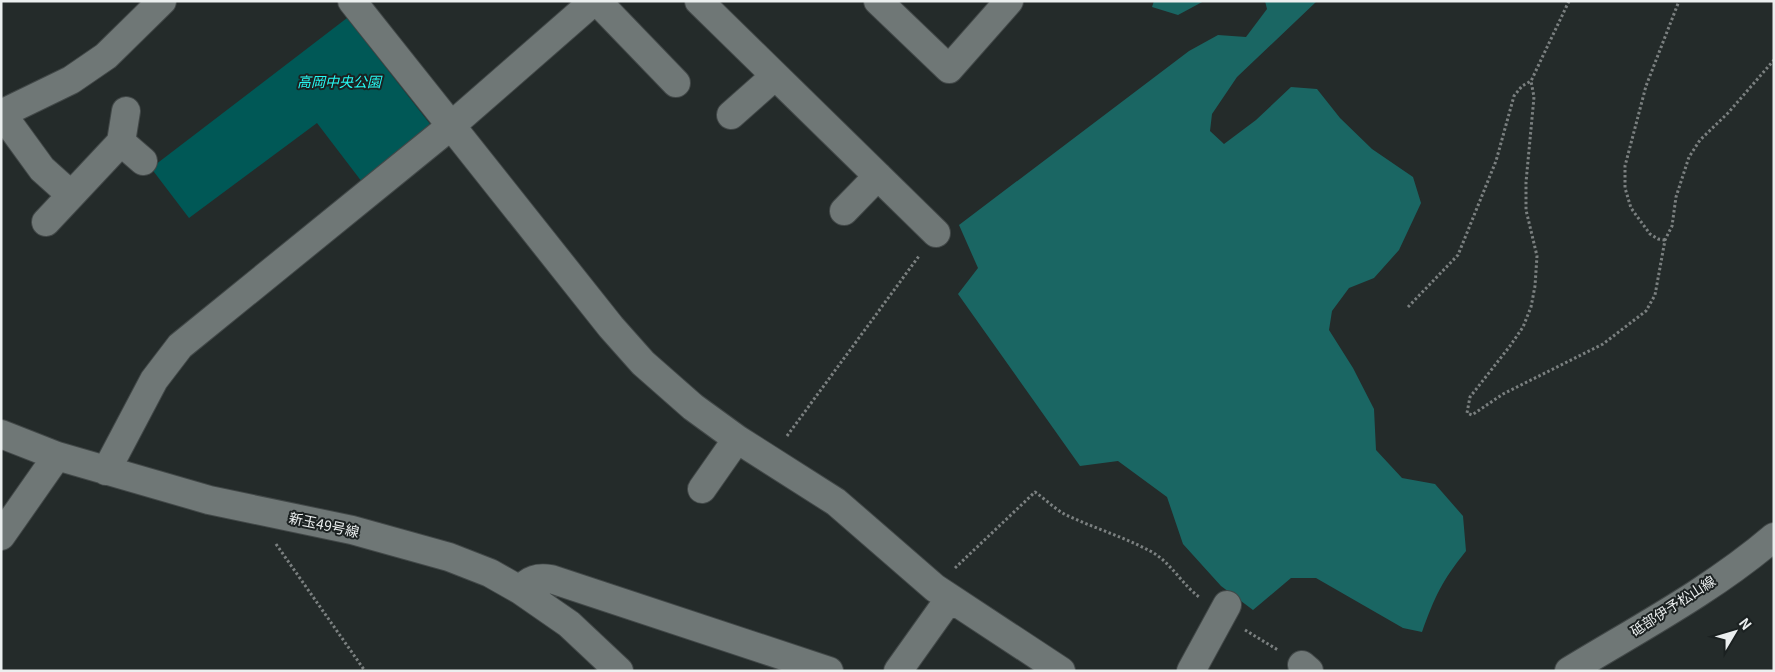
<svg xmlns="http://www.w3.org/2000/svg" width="1775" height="672" viewBox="0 0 1775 672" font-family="Georgia,'Noto Sans JP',serif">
  <rect width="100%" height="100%" fill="#242b2a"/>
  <path fill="#005856" d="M347 18 430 124 362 182 317 123 189 218 151 168Z"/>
  <path fill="#1a6663" d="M1154 1H1204L1178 15 1152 7Z
    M1265 1H1317L1237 77 1212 114 1210 131 1224 144 1256 120 1291 87 1317 89 1340 118 1372 149 1413 177 1421 203 1399 250 1374 278 1349 288 1332 311 1329 330 1353 368 1374 409 1376 450 1402 478 1435 484 1463 516 1466 551C1442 581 1435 596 1422 632L1403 628 1316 578H1291L1253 610 1221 586 1183 544 1167 497 1118 461 1080 466 958 294 978 268 959 225 1189 51 1218 35 1246 37 1267 9Z"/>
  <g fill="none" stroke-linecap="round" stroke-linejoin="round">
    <g stroke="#424848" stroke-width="30">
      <path id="street" d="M352 1 611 327 643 363 693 407 737 439 836 502 935 588 1061 671
        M597 1 676 83
        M699 1 936 233
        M878 1 949 69 1009 1
        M126 111 121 142 143 161
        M1 114 71 80 106 56 162 1
        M2 114 42 169 71 195
        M731 115 775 76
        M844 211 878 176
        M46 222 121 142
        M1 434 57 456 209 500 352 530 449 557 490 573 520 590 569 624 619 671
        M106 471 154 380 180 346 452 125 594 1
        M702 489 737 439
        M1 536 57 456
        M520 590C530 579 537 577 551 579L829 671
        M1302 665 1309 671
        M898 671 950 598
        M1191 671 1227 605"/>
    </g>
    <g stroke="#424848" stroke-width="30">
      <path id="secondary" d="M1569 671C1638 629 1712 590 1774 537"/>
    </g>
    <path stroke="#7b8080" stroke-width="3" stroke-dasharray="2.5 2.5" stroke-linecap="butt" d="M1569 1 1531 81 1534 97 1526 182V210L1537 256 1535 286 1531 307 1523 327 1510 346 1470 397 1467 413 1472 415 1503 394 1603 344 1646 311 1655 295 1665 240 1672 226 1676 197 1689 157 1700 140 1728 113 1774 60
      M1665 240 1658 239 1650 234 1631 208 1625 188V166L1646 86 1679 1
      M1408 307 1458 255 1496 161 1514 96 1522 86 1531 81
      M787 436 919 256
      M276 544 365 671
      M955 568 1035 492C1045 499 1055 509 1066 515 1094 528 1124 537 1152 552 1171 563 1182 584 1199 597
      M1245 630 1278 650"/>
    <use href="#street" stroke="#6f7776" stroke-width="28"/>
    <use href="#secondary" stroke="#6f7776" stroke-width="28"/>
  </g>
  <g text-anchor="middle" stroke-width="4" stroke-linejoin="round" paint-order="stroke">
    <g font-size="14" font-style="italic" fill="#25f9f3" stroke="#1b2121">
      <text x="339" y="87">高岡中央公園</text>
    </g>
    <g font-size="14" fill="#ebefef" stroke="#1b2121">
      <text transform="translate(324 525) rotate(12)" y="5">新玉49号線</text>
      <text transform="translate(1673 606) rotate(-33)" y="5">砥部伊予松山線</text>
    </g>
  </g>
  <rect width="1775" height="672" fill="none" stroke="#ebefef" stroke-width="5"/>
  <g transform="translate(1735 632) rotate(52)" stroke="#1b2121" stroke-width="4" paint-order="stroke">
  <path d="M0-4L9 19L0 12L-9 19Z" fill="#ebefef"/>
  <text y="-8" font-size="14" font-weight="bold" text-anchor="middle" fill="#ebefef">N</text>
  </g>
</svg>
